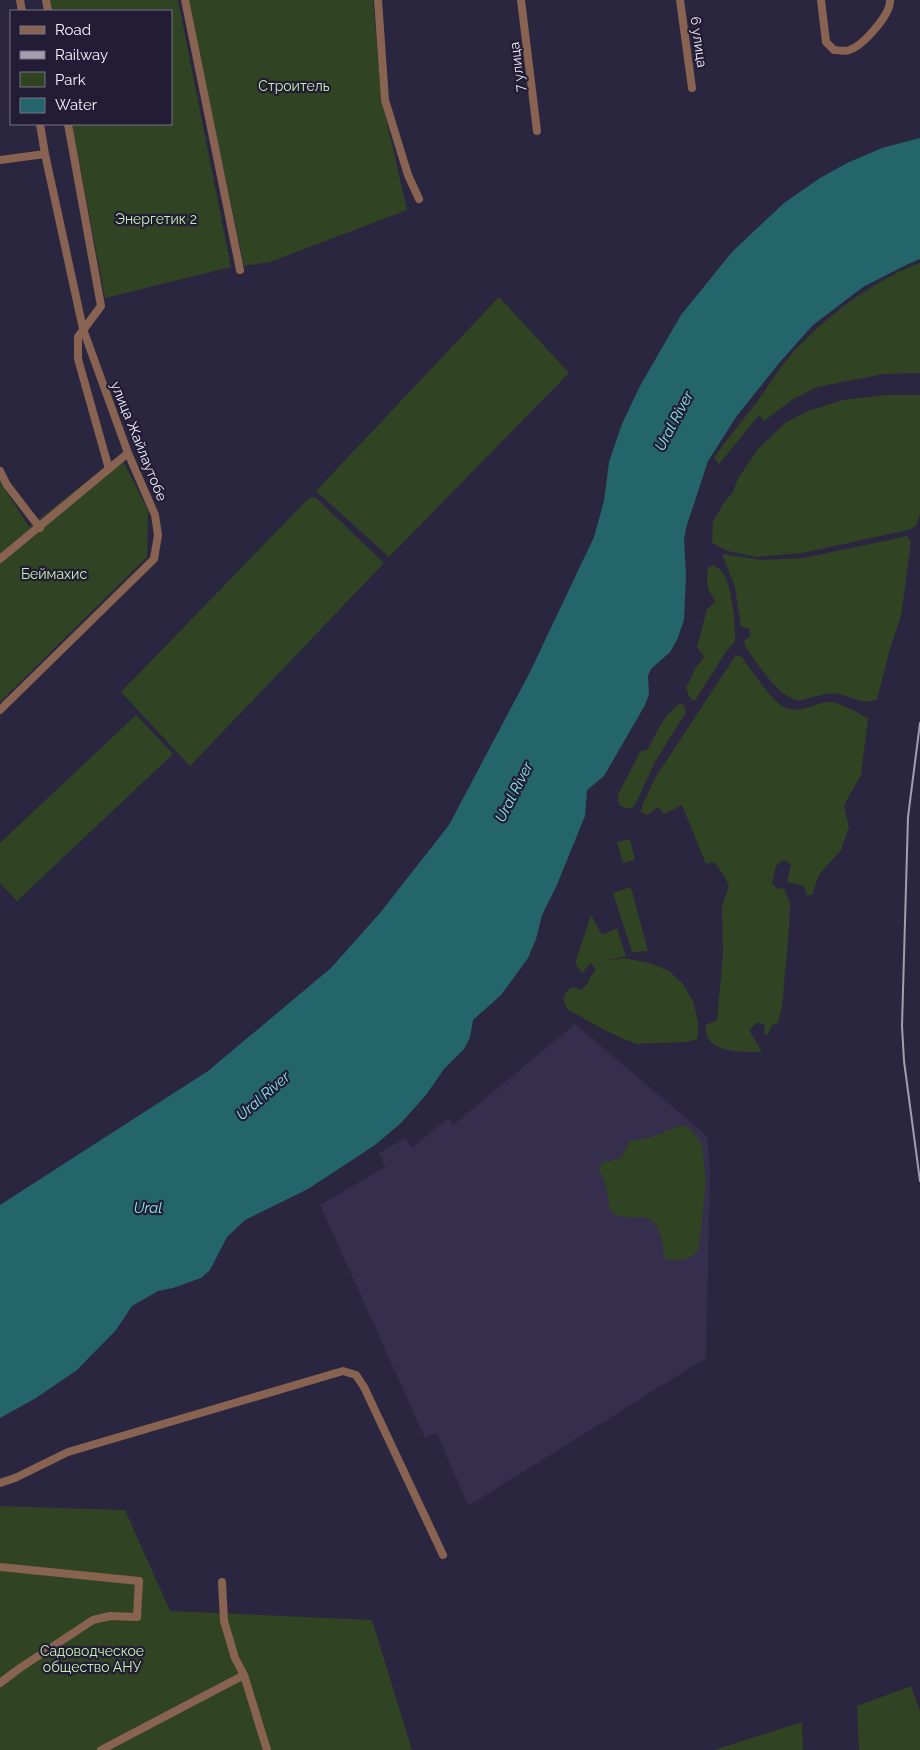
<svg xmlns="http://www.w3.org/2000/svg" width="920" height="1750" viewBox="0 0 920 1750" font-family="Raleway,sans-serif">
  <rect width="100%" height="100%" fill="#2b263f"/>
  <path fill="#352e4d" d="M575 1024 707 1136 710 1169 706 1358 468 1506 437 1433 425 1438 320 1205 385 1167 379 1153 406 1138 412 1148 448 1118 453 1125Z"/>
  <path fill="#304323" d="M49 0H178L231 267 105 298 72 124H171V11H51Z
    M188 0H373L381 96 407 210 270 262 244 266Z
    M920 263V373L884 374 817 387 792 400 764 421 759 415 719 464 714 458C726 440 740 424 753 407 765 392 774 375 786 361 816 323 874 279 920 263Z
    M499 297 569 373 389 557 316 491Z
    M886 395H920V514L916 526 908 530 802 553 757 557 728 551 712 543 713 522 723 504 733 492 738 478 759 448 785 423 808 411 843 400Z
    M120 455 148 510 147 557 0 702V481L29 527Z
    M310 497 316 498 384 563 190 766 121 692Z
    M907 536 911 542 901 616 890 649 877 699C863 706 853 697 839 694 826 692 813 698 801 700 782 703 756 661 746 648L744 641 751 636 749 628 741 627 735 587 722 554 762 560 804 558Z
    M714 565C717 567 721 570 723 573 732 587 736 625 735 642L727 650 696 699 693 701 689 696 686 688 695 669 704 657 697 647 707 609 715 602C714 597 712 595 709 591 706 584 707 574 708 568Z
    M736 655 742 657C751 670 771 700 784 707 800 715 813 703 829 702 840 702 858 713 868 718L861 775 844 805 849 827 841 850 819 875 812 895H807L804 886 787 882 791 864 783 860 776 866 772 883 777 889 784 888 790 903 789 928 782 1007 778 1023 772 1025 768 1035 764 1033 765 1025 758 1022 749 1030 762 1052C742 1052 703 1054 706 1025L717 1020 723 955 722 905 729 886 724 875 714 862 706 864 682 805 664 814 658 807 647 815 641 812 642 806 655 778Z
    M679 704 684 705 686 712 655 762 635 805 631 809 620 806 618 801V795L640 752 648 749C656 734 664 714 679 704Z
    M136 715 173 754 17 901 0 883V843Z
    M630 839 635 860 623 863 617 842Z
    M631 887 648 951 632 952 613 893Z
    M591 915 602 935 617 928 626 956 604 961 624 958 650 963 669 971 682 983 693 1001 698 1022V1036L696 1040 685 1042 636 1044 606 1031 567 1009 563 998 568 990 574 987 581 990 589 982V979L596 970 591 963 582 973 575 963Z
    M681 1125 690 1128 702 1144 706 1181 699 1250C688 1261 677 1263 664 1258 661 1191 623 1233 609 1208 608 1206 609 1202 609 1200 607 1190 604 1179 599 1170L602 1162 620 1159 630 1141 651 1137Z
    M0 1506 125 1510 170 1611 372 1620 412 1750H0Z
    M911 1686 920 1711V1750H859L857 1706Z
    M802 1722 803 1750H714Z"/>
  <path fill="#24656c" d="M920 138V259L908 264 863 287 813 325 780 362 736 417 708 461 686 528 684 540 686 574 684 620 677 640 670 652 651 669 648 676 649 694 645 705 604 776 587 790 585 816 556 887 542 915 536 939 528 958 501 995 473 1020 470 1037 464 1049 444 1069 426 1095 401 1123 375 1145 308 1189 245 1220 227 1237 210 1270 201 1278 173 1288 158 1291 132 1306 116 1330 77 1370 36 1398 0 1418V1205L208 1071 331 968 380 913 449 825 530 672 594 537 604 501 609 462 622 424 640 386 681 315 732 252 784 203 820 178 847 163 882 148Z"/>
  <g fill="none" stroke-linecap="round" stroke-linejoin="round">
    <path stroke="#896352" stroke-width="8" d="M20 0 22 11
      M46 0 48 11
      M185 0 240 270
      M378 0 385 100 408 175 419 199
      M521 0 537 131
      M680 0 692 88
      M821 0 826 42 834 50C838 50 845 52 849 50 863 46 891 14 890 0
      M68 124 101 306 78 337V359L109 469
      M0 160 45 154
      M0 471 7 485 40 528
      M0 559 128 453
      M0 710 154 559 158 535 155 515 128 453 83 329 45 154 40 124
      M0 1483 15 1478 68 1452 343 1371 356 1375 364 1387 443 1555
      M0 1567 139 1581 137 1617 110 1616 93 1620 20 1668 0 1683
      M222 1582 224 1621 235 1658 244 1675 267 1750
      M101 1750 244 1675"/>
    <path stroke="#a19eb0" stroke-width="2" d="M920 723 908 817 902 1026 904 1061 920 1181"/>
  </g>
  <g text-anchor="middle" stroke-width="4.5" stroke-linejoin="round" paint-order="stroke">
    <g font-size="14" fill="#f4f2ff" stroke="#221c34">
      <text transform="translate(699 42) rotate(82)" y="5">6 улица</text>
      <text transform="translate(517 67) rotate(-97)" y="5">7 улица</text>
      <text transform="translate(139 441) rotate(68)" y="5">улица Жайлаутобе</text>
    </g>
    <g font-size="14" fill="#c9f1b0" stroke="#221c34">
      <text x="294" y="91">Строитель</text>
      <text x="156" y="224">Энергетик 2</text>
      <text x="54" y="579">Беймахис</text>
      <text x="92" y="1656">Садоводческое<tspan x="92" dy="16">общество АНУ</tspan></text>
    </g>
    <g font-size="15" font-style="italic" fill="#86eaf5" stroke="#221c34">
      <text transform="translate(674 421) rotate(-62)" y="5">Ural River</text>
      <text transform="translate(514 792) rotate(-63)" y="5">Ural River</text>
      <text transform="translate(263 1096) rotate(-41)" y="5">Ural River</text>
      <text x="148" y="1213">Ural</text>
    </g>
  </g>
  <rect x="10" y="10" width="162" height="115" fill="#221c34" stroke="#767285"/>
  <rect x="20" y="26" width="25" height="8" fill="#896352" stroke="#767285"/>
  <text x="55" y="35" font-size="15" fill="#f4f2ff">Road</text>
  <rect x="20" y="51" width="25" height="8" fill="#a19eb0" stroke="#767285"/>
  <text x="55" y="60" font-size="15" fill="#f4f2ff">Railway</text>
  <rect x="20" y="72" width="25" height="15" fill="#304323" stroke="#767285"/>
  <text x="55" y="85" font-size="15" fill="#f4f2ff">Park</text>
  <rect x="20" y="98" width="25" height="15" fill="#24656c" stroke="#767285"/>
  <text x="55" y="110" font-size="15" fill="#f4f2ff">Water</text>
</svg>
